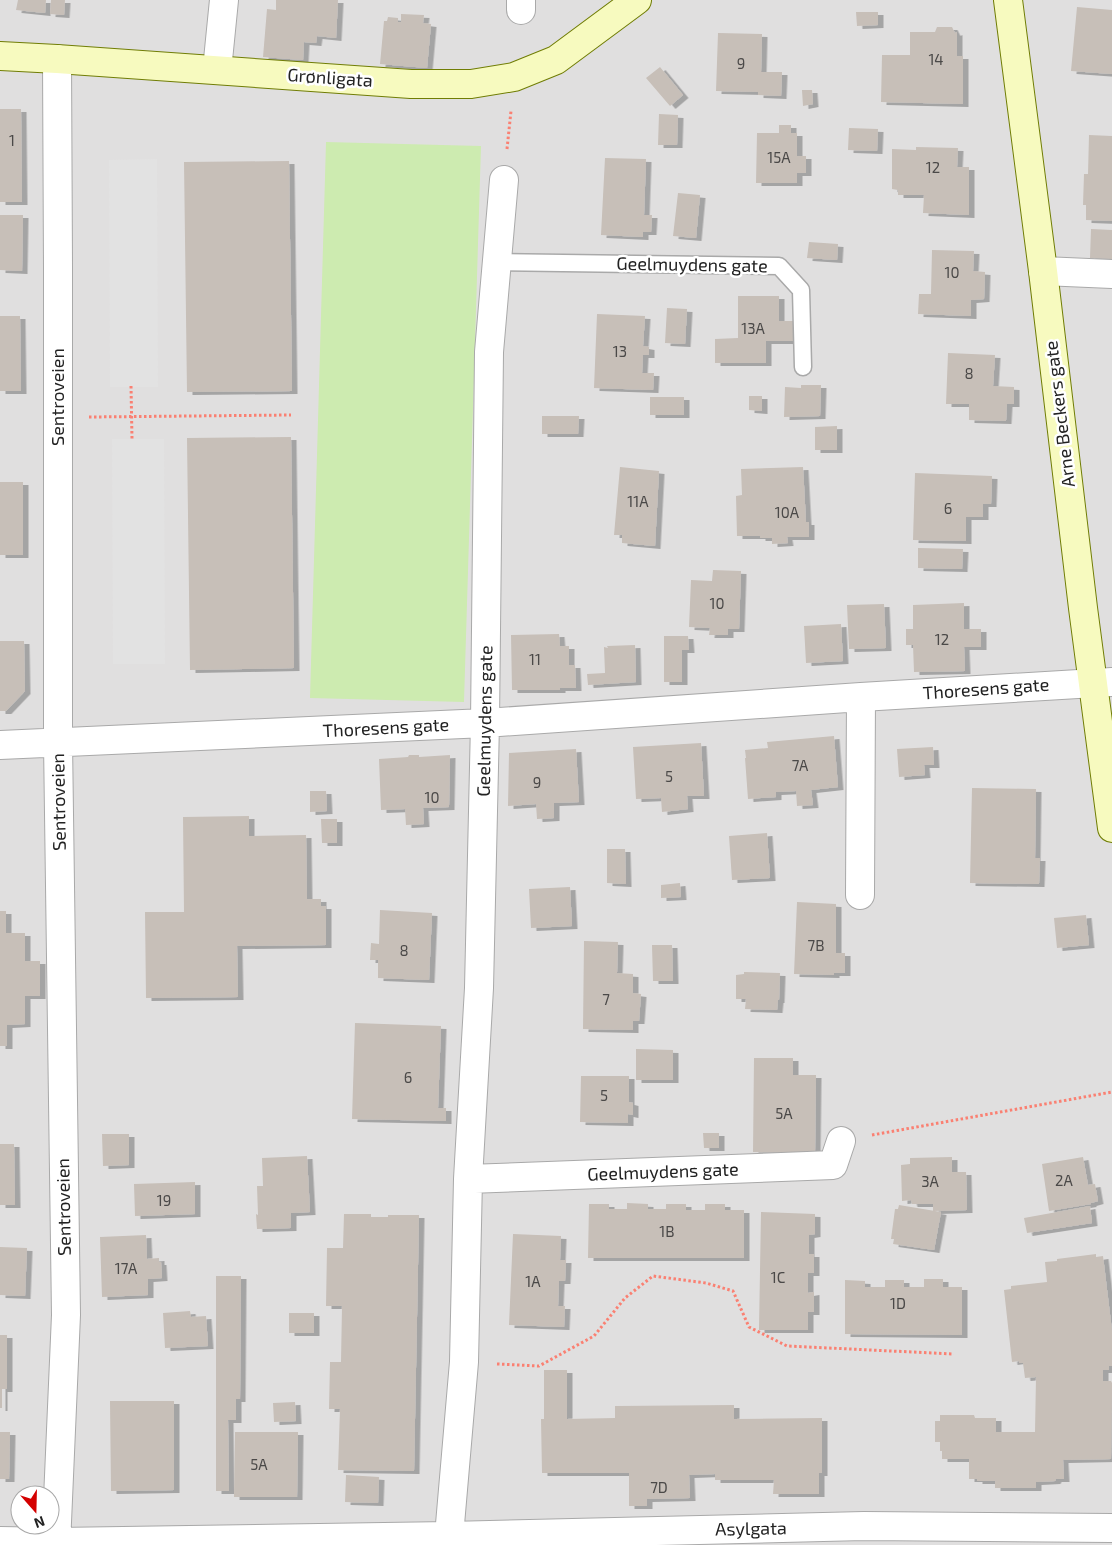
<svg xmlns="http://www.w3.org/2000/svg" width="1112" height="1545" viewBox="0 0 1112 1545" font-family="'Exo 2',sans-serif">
  <defs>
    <filter id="shadow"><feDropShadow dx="5.5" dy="3" stdDeviation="0" flood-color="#0004"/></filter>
  </defs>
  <rect width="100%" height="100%" fill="#f2efe9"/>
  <path fill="#e0dfdf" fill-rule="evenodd" d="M0 0H1112V1545H0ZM20 1495H50V1525H20Z"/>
  <path fill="#cdebb0" d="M326 142 481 146 464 702 310 698Z"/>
  <path fill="#e2e2e2" d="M157 159 158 387H110L109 160Z
    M112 439H164L165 664H113Z"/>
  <path fill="#c7bfb8" filter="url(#shadow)" d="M18 0H46L45 13 16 10Z
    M51 0H65L64 15 50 14Z
    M276 0H338L336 38 317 36 316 43 304 42 303 60 263 57 267 9 276 10Z
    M1077 7 1112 10V74L1071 71Z
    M856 12H878V25L857 26Z
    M401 14 424 15 423 23 431 24 427 68 380 64 384 21H387L388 17 398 18V22H401Z
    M937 27H952L955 33 957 32V56H963V104L881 102 882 55H910V32H935Z
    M718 33 762 34 761 72H782L781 96 758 95V92L716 91Z
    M660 67 683 95 670 106 646 78Z
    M802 90H812L813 104 803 106Z
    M0 109H21L22 202H0Z
    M659 114 678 115 677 145H658Z
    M779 125H791V133H797V156H806V173H797V183H756L757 133H779Z
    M849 128 878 129 877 151 848 150Z
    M1089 135 1112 136V221L1086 220V205H1083L1084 174H1088Z
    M916 147 958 148 957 167H969V215L923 213 924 195H898V190L892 189V149L916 150Z
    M605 158 646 159 644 215H652L651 232H643V237L601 235Z
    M289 161 292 391 187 392 184 162Z
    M678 193 700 195 696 238 673 236Z
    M0 215H23L22 271 0 270Z
    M1091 229 1112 230V259L1090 258Z
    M809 242 838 244 837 260 807 258Z
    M932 250 974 251 973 271 985 272 984 299 971 300V316L918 314 919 294H931Z
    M738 296H779V321H799V341H766V363H715V339L738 338Z
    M667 308 687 309 685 344 665 343Z
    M597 314 645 316 643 346 649 347V355H643L642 373H654L653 390 594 388Z
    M0 316H20L21 391H0Z
    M948 353 995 355 993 386 1014 387V404H1007L1006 421 969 420V404H946Z
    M801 385H821L820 416 784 417 785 387 801 388Z
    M749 396H762V411L749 410Z
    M650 397H684V415H650Z
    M542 416H579L578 434H542Z
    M837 426V450H815V427Z
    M291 437 294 668 190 670 187 438Z
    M620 467 659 471 655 546 622 543V535H614Z
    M803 467 806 522H809V537H787L788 543 772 544V538H760V536H737L736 496 742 495 741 469Z
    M915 473 992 476 991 504H983V517H966V541L913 540Z
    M0 482H23V555H0Z
    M918 548 963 549 962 569 918 568Z
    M713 570 741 571 739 629H728V635H709L710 628 689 627 691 580 712 581Z
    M964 603V629H981V647H964L965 671 914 672 913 645H906V629H913V605Z
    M884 604 886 648 849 649 847 605Z
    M841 624 843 661 806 663 804 626Z
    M559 634 560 646H569V665H575L576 688H560V690H512L511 635Z
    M664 636H688L689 650H682V682H664Z
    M0 641H24L25 691 6 711H0Z
    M635 645 636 682 588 685 587 674 605 673 604 647 608 648 607 646Z
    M834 736 838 787 811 790 813 805 797 806 796 791 776 792V797L748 799 745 758H746L745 750 768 748 767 742Z
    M701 743 704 796H687L688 809 662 812 661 798 636 799 633 747Z
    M933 747 934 765H924L925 775 899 777 897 749Z
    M576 749 579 802 554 803V818L537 819 536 804 508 806 509 753Z
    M409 755H419V757L450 755 449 807 423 808 424 824 406 825 405 809 381 810 379 759 408 757Z
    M972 788 1036 789 1035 858H1040L1039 884 970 883Z
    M310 791H326L327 811 310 812Z
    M249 816V836L306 835 307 899H321V906H326V945L237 946 238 997 146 998 145 912H184L183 817Z
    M321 819H337V843H322Z
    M767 833 770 878 732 880 729 836Z
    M607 849H625L626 884 607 883Z
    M680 883 681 897 661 898V885Z
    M570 887 572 926 531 928 529 889Z
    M797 902 836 904V953H845V973H834V975L794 974Z
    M380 910 432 913 429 980 378 978V960H370L371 943 379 944Z
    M0 911H6V933H25V961H40V996H25V1024L7 1025V1046H0Z
    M1086 915 1089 945 1057 948 1054 918Z
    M584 941 618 942 617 973 633 974V993L641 994 639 1021H633V1030L583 1029Z
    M652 945H672L673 981H653Z
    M744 972 780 973 779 1000H778L777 1010 745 1009 746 999H736V975L744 974Z
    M355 1023 441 1026 438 1108H446V1121L352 1119Z
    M636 1049 673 1050V1080H636Z
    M754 1058H793V1075H816L815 1153 753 1152Z
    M581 1076H629V1102L633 1103V1115L628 1114V1123L580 1122Z
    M703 1133H719V1148H704Z
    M102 1134H129V1165L103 1166Z
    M0 1144H14L15 1205H0Z
    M307 1156 310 1212 291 1213V1228L257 1229 256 1214 258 1215 257 1186H263L262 1158Z
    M952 1157V1172H966L967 1210 933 1211V1204H912L911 1200 902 1201 901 1165 910 1164V1158Z
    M1083 1157 1088 1185 1095 1184 1098 1201 1091 1203V1204L1049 1211 1042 1164Z
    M195 1182V1214L135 1216 134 1184Z
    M627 1203 648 1204V1209H666V1204H686V1210H705V1204H725V1210H744V1258H588L589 1204H609V1209H627Z
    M899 1205 941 1212 934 1250 893 1244 894 1239H891L895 1209H898Z
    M1090 1206 1092 1223 1027 1233 1024 1218Z
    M761 1212 815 1214V1234L809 1235V1254H814V1273H808V1293L814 1292V1312H808V1330H759Z
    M344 1214H371V1217H388V1215H419L414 1471 338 1470 340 1409H329L330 1362H341L342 1306H326L327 1248H343Z
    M513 1234 561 1236 560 1260H566L565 1281H559L558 1306H565L564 1327 509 1325Z
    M146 1235 147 1259 159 1258V1262H161L162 1278 148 1279V1295L102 1297 100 1237Z
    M0 1247 27 1248 25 1296 0 1295Z
    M1096 1254V1257L1103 1256 1112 1331V1366H1109V1370H1103V1381H1111L1112 1383 1111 1459 1063 1460 1064 1479H1056L1055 1481 1036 1482V1488H995V1481H977V1479H969V1459H942V1451H940V1442H935V1421H940V1415H974L975 1418H996V1432H1035L1036 1377 1025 1378 1023 1363H1019V1361L1012 1362 1004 1290 1011 1289V1286L1047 1282 1045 1262 1057 1261V1259Z
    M216 1276H241L240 1399H236V1420H228L229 1491H216Z
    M924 1279H943V1287H962V1335L845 1334V1280L865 1281V1287H885V1280H904V1287H924Z
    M190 1311 191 1317 206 1316 208 1346 165 1348 163 1313Z
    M289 1313H314V1333H289Z
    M0 1335H7V1389H2V1408H0Z
    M544 1370H567V1419L615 1418V1406L734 1405V1419L822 1418V1473H819V1494H773L774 1480H715V1474L689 1475 690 1498 647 1499V1506H629V1473H542L541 1419H544Z
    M110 1401H174V1490L111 1491Z
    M295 1402 296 1421 274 1422 273 1403Z
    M0 1432H10L9 1479H0Z
    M235 1432H298L297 1497H234Z
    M346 1475 379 1477 378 1503 345 1502Z"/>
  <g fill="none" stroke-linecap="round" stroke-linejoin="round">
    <g stroke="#a9a9a9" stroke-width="19">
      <path id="service" d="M497 262 779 266 801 290 803 367"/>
    </g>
    <g stroke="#a9a9a9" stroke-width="30">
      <path id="minor" d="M521 10V0
        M217 70 224 0
        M1043 271 1112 274
        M0 745 485 723 861 697 1112 682
        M860 895 861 697
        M468 1179 833 1165 841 1141
        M0 1541 57 1542 449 1536 864 1526 1112 1528
        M56 1545 66 1315 58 742V266L57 59
        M452 1545 449 1536 464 1362 468 1179 479 988 485 723 489 352 504 180"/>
    </g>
    <g stroke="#707d05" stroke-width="30">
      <path id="secondary" d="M1008 0 1043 271 1083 608 1112 828
        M0 56 57 59 411 84H471L514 77 556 60 637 0"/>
    </g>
    <path stroke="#fa8072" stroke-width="3" stroke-dasharray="2.5 2.5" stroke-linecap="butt" d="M507 149 511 111
      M131 386 132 439
      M89 417 291 415
      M872 1135 1112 1092
      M497 1364 539 1366 594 1336 625 1298 653 1276 706 1283 733 1291 749 1327 787 1346 954 1354"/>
    <use href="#service" stroke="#fff" stroke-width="16"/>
    <use href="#minor" stroke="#fff" stroke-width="28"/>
    <use href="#secondary" stroke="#f7fabf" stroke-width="28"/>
  </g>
  <g text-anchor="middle" stroke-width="5" stroke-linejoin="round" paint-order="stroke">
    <g font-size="15" fill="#4b4948">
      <text x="936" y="65">14</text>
      <text x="741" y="69">9</text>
      <text x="12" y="146">1</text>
      <text x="779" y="163">15A</text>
      <text x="933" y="173">12</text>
      <text x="952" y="278">10</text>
      <text x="753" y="334">13A</text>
      <text x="620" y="357">13</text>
      <text x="969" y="379">8</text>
      <text x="638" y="507">11A</text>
      <text x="948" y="514">6</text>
      <text x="787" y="518">10A</text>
      <text x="717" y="609">10</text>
      <text x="942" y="645">12</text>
      <text x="535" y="665">11</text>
      <text x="800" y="771">7A</text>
      <text x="669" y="782">5</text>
      <text x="537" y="788">9</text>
      <text x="432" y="803">10</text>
      <text x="816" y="951">7B</text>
      <text x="404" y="956">8</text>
      <text x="606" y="1005">7</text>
      <text x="408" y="1083">6</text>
      <text x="604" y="1101">5</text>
      <text x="784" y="1119">5A</text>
      <text x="1064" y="1186">2A</text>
      <text x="930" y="1187">3A</text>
      <text x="164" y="1206">19</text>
      <text x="667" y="1237">1B</text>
      <text x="126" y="1274">17A</text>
      <text x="778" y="1283">1C</text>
      <text x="533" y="1287">1A</text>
      <text x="898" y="1309">1D</text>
      <text x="259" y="1470">5A</text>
      <text x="659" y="1493">7D</text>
    </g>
    <g font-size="18" fill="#222" stroke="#fff">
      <text transform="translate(330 78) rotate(4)" y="6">Grønligata</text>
      <text transform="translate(692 265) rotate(1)" y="6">Geelmuydens gate</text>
      <text transform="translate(58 397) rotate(-90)" y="6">Sentroveien</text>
      <text transform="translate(1060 414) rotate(-97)" y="6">Arne Beckers gate</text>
      <text transform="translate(986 689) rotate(-4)" y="6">Thoresens gate</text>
      <text transform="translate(485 721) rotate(-89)" y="6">Geelmuydens gate</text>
      <text transform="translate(386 728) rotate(-3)" y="6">Thoresens gate</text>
      <text transform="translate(59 802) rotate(-91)" y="6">Sentroveien</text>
      <text transform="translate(663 1172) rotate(-2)" y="6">Geelmuydens gate</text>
      <text transform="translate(64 1207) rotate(-91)" y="6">Sentroveien</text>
      <text transform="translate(751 1529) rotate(-1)" y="6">Asylgata</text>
    </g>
  </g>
  <g transform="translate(35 1510) rotate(160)"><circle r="24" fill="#ffffff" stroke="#a7a7a7"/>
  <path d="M0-4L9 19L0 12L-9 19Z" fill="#d40000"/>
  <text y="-8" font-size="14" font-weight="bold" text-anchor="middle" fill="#222222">N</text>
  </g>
</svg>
